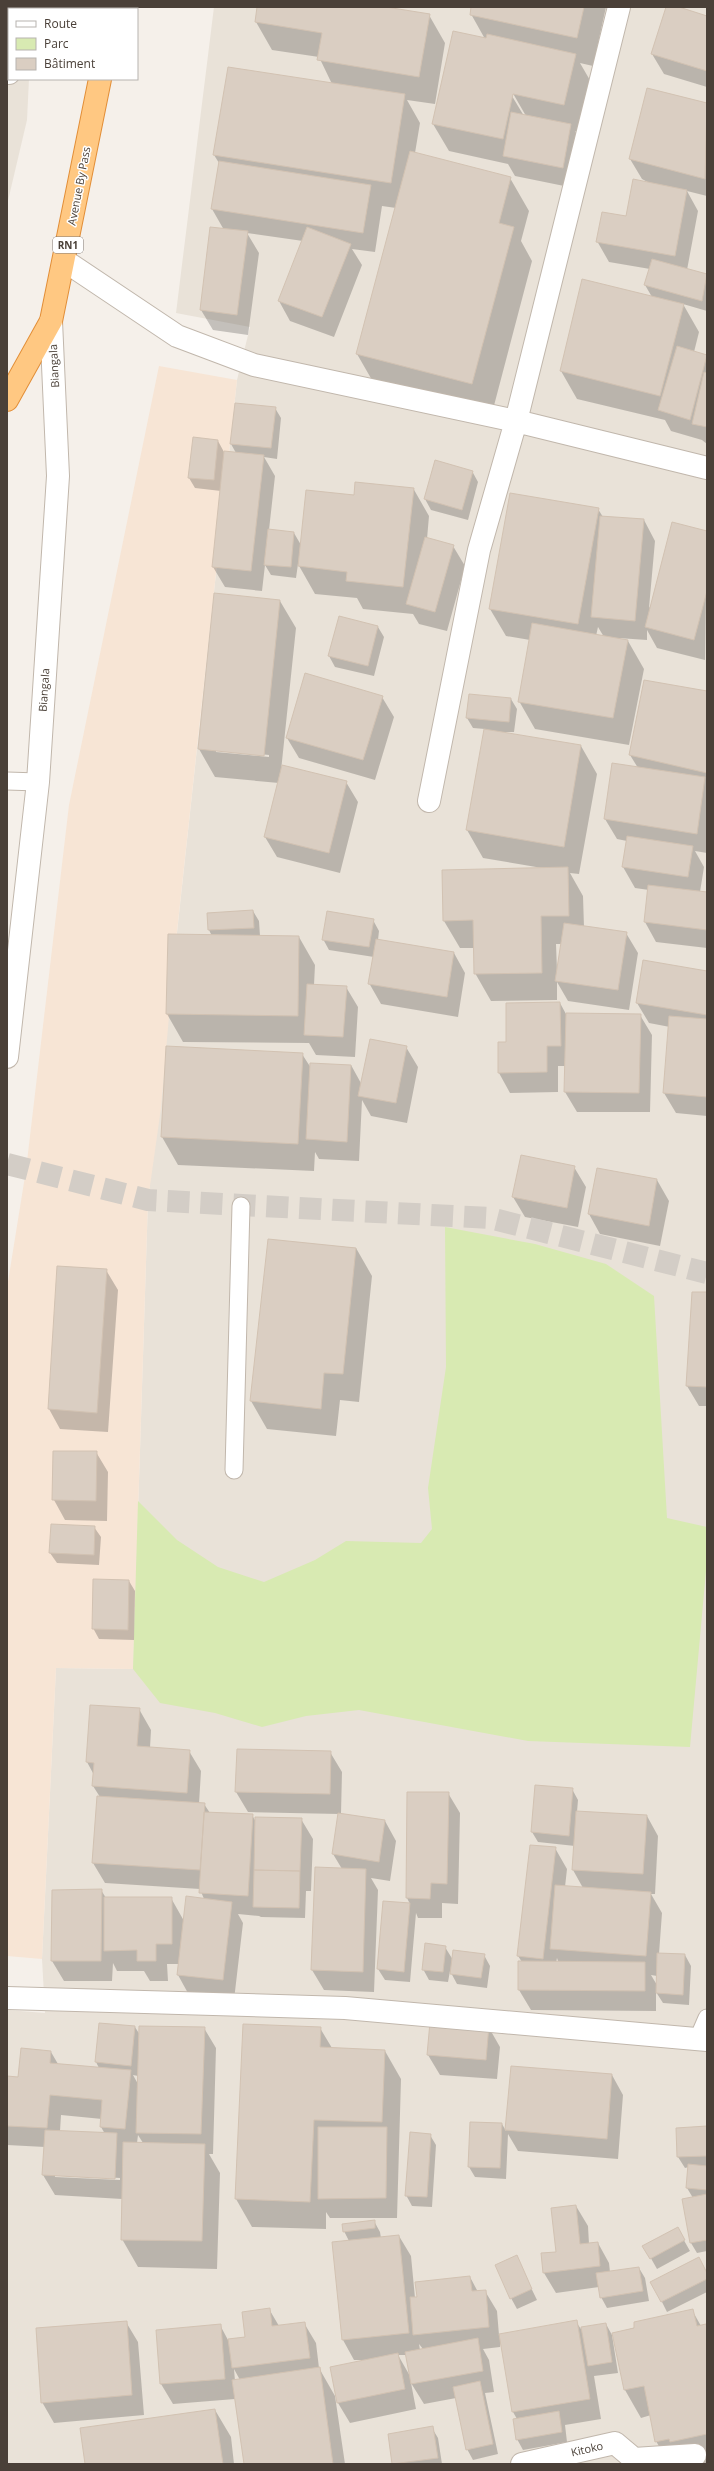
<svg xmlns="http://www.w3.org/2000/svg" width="714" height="2471" viewBox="0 0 714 2471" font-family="'Open Sans',sans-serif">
  <rect width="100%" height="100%" fill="#f5f0ea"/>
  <path fill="#e9e2d8" d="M7 7H33V9H9V79H29L27 120 7 205Z
    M214 7H707V2464H7V2010L45 2013 42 1959 56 1668 133 1669 148 1200 237 380 250 327 176 313Z"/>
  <path fill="#f7e5d5" d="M159 366 237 380 174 959 161 1108 148 1200 133 1669 56 1668 42 1959 7 1956V1288L26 1170 69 805Z"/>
  <path fill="#d8eab2" d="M445 1227 535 1244 606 1264 654 1296 667 1518 707 1527V1560L690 1747 528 1741 359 1710 306 1716 262 1727 215 1713 160 1703 133 1669 138 1501 177 1540 218 1567 264 1582 315 1560 346 1541 421 1543 432 1529 428 1488 446 1367Z"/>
  <path fill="#0003" fill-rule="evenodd" d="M258 7H380L429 15 445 43 435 104 407 100 420 123 415 153 510 178 529 211 521 241 532 261 491 417 376 387 357 354 396 208 382 206 375 252 352 249 362 265 334 337 290 321 279 301 303 241 247 233 259 253 248 335 213 330 201 310 224 230 212 209 219 163 214 155 332 84 319 57 272 50 256 22Z
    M472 7H606L593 66 580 63 591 82 580 133 575 131 582 145 574 188 515 176 508 164 449 151 433 124 485 39 471 14ZM511 90 526 116H524L509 91Z
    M667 7H676L707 17V87L664 74 652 54Z
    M648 89 707 104V196L687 191 698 211 687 270 707 275V311L683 304 699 332 694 352 707 356V444L702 440 671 431 665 420 577 399 561 371 652 297 645 285 650 269 609 262 597 241 626 217 651 184 642 179 630 159Z
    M236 404 275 408 281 418 277 459 264 457 275 476 269 530 294 533 301 545 355 496 413 488 429 516 427 539 453 546 465 566 447 631 419 624 413 614 363 609 357 598 315 594 298 564 296 578 271 575 265 565 262 591 225 587 213 567 221 491 195 488 189 478 218 441 224 452 236 453 231 444Z
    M472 471 478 482 468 520 431 510 425 499Z
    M598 509 603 517 644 520 655 541 649 608 707 532 705 660 657 648 647 630V640L618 638 628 641 644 669 629 745 535 729 519 701 530 640 506 636 490 609ZM598 627 604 637 596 636Z
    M280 601 296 628 281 771 346 782 358 802 340 873 277 857 265 837 279 783 215 777 199 749ZM216 750 269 755V757L216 752Z
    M378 627 384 637 374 676 335 667 329 656Z
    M707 692V853L695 851 704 867 700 892 707 893V948L656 942 645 922 649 890 635 888 623 867 627 841 617 839 605 819 638 768 630 755Z
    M382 697 394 717 375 780 299 758 287 738Z
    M511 699 517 709 514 732H497L581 746 597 774 579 874 570 873 583 896 584 927 626 933 638 953 629 1010 568 1001 557 982V1000L491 1001 475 973V948H460L444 921 542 868 483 858 467 830 485 729 473 728 467 718ZM556 944H562L557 971Z
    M253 911 259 921 260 936 299 937 315 965 314 985 346 987 358 1007 355 1057 316 1055 309 1043 183 1042 167 1014 169 935 212 936 209 930Z
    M373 920 379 931 378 940 454 953 465 973 458 1017 381 1004 369 983 374 957 329 950 323 939Z
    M707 972V1116L676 1113 664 1093 670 1027 649 1023 637 1003Z
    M560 1003 566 1014 640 1015 652 1035 650 1112H577L565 1092 566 1066H558V1092L510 1093 499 1073 507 1043Z
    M406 1047 418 1067 407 1123 371 1116 362 1100 359 1161 319 1159 315 1152 314 1171 178 1165 162 1137 302 1054 311 1068 351 1065 362 1085Z
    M574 1167 586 1187 578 1227 525 1217 513 1197Z
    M598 1169 657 1180 669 1201 660 1246 600 1234 589 1214Z
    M269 1240 356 1248 372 1276 359 1402 340 1400 336 1436 267 1429 251 1401Z
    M58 1267 106 1270 118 1290 108 1432 60 1429 49 1409Z
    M707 1293V1406H699L687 1386Z
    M96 1452 108 1472 107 1521 65 1520 54 1500Z
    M94 1527 101 1537 99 1565 57 1563 50 1553Z
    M129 1581 135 1591 134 1640 99 1639 93 1628Z
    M139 1709 151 1730 150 1748 189 1751 201 1771 199 1804H204L210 1813 252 1815 256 1822 301 1819 313 1839 311 1891H306L305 1918 261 1917 259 1916 238 1914 243 1923 234 2000 189 1995 178 1975 179 1964H167L168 1981H150L144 1971H117L113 1963 112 1981H64L52 1961 53 1891 101 1890 106 1898H171L184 1921 204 1899 200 1889 105 1883 93 1863 100 1797 93 1786 94 1775 87 1762Z
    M330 1752 342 1772 341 1814 385 1821 396 1841 390 1881 371 1878 378 1890 374 1992 324 1990 312 1970 316 1868 342 1869 333 1854 339 1814 248 1812 236 1792Z
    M572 1789 578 1800 577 1812 647 1816 658 1836 655 1894H651L662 1913 659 1954 685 1955 691 1966 689 2005 663 2003 656 1992V2011L531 2010 519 1990 522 1962 518 1956 555 1848 567 1869 565 1887 583 1888 573 1870 575 1846 538 1842 532 1832ZM557 1958 558 1961 559 1963H556ZM651 1975 657 1976V1985Z
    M448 1793 460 1813 458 1904 442 1903V1918H418L416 1913 410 1982 385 1980 378 1969 384 1902 410 1904 407 1898Z
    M445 1947 453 1960 484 1955 490 1966 487 1988 457 1984 450 1971 448 1982 429 1980 423 1969Z
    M100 2024 135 2027 140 2035 204 2028 216 2048 213 2154H209L220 2173 217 2269 138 2267 122 2239V2199L55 2195 43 2175 45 2147 7 2145V2077L19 2078 51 2052 58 2064 99 2068 96 2062ZM133 2075 138 2076V2084ZM61 2115 102 2119 101 2127 105 2134 60 2131ZM138 2135 143 2143H137ZM55 2174 120 2178V2180L55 2177Z
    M488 2026 500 2047 497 2079 440 2075 428 2055Z
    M320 2028 332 2048 385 2051 401 2079 397 2218H330L326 2212V2229L252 2227 236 2199Z
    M512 2067 612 2075 623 2095 618 2159 518 2151 508 2134 506 2179 475 2177 469 2167 502 2124 506 2131Z
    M707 2127V2251L697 2253 691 2243 693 2198 687 2188 689 2167 685 2168 678 2157V2129Z
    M430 2135 436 2145 432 2207 412 2206 406 2195Z
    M576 2206 588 2226 589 2244 598 2243 609 2263 610 2272 639 2268 645 2278 649 2301 607 2308 601 2297 599 2287 556 2293 544 2273 557 2253Z
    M374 2221 380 2232 381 2238 399 2236 411 2256 415 2298 470 2277 478 2292 485 2291 497 2311 499 2335 576 2322 581 2329 606 2324 612 2335 618 2373 594 2376 601 2419 565 2425 567 2442 523 2450 517 2439V2419L513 2412 501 2339 500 2347 483 2349 489 2360 494 2392 485 2393 498 2454 473 2460 467 2449 456 2398 424 2404 411 2383 416 2409 350 2423 338 2403 368 2360H354L343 2340 349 2241 344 2231ZM419 2344 423 2349 420 2350ZM398 2355H406L410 2376Z
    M677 2228 690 2251 657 2269 644 2246Z
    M516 2257 537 2300 517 2309 511 2298Z
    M707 2274V2292L667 2312 652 2282Z
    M269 2309 279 2326 304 2323 316 2343 319 2368 335 2396 345 2464H245L235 2399 173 2404 161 2384 157 2331 220 2325 228 2340 246 2337ZM234 2369 240 2380 235 2381Z
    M692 2310 701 2326 705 2325 707 2328V2464H669L656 2441 651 2415 641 2418 625 2390 613 2334Z
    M126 2322 138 2342 144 2415 54 2423 42 2402Z
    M215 2410 231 2437 234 2464H86Z
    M432 2428 438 2438 442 2464H393L389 2435Z"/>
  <path fill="#dacec2" stroke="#d2c2b2" d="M257 7H386L430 14 419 77 317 60 322 33 255 22Z
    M471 7H584L577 38 470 15Z
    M666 7H679L707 16V71L651 54Z
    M453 31 486 38 487 34 576 54 564 105 513 94 503 139 432 124Z
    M228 67 405 94 391 183 213 155Z
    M647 88 707 103 705 179 629 159Z
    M511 112 571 124 563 168 503 156Z
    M410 151 511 177 499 223 514 227 472 384 356 354Z
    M219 161 371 185 363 233 211 209Z
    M633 179 687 190 675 256 596 242 602 212 626 216Z
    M210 227 248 231 237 315 200 310Z
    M307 227 351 244 322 317 278 301Z
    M652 259 707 274 702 301 644 285Z
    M582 279 684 304 660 396 560 371Z
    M677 346 707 355 690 420 658 410Z
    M704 372 707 373V427L692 424Z
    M235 403 276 407 271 448 230 444Z
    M193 437 218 440 214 480 188 478Z
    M224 451 264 455 251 571 212 567Z
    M435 460 473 471 462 510 424 499Z
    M355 482 414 488 403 587 346 581 347 572 298 566 306 490 354 495Z
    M510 493 599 508 578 624 489 609Z
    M600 516 644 519 635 621 591 617Z
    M672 522 707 531V591L694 640 645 627Z
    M268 529 294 532 291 567 264 565Z
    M425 537 454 545 435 612 406 604Z
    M214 593 280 600 264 756 198 749Z
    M339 616 378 626 368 666 328 656Z
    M532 623 628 640 613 718 518 702Z
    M305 673 383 696 363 760 286 738Z
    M644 680 707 691V773L629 755Z
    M469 694 511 698 509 722 466 718Z
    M484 729 581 745 564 847 466 830Z
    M612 763 705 777 697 834 604 819Z
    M282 765 347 781 329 853 264 837Z
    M627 836 693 846 688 877 622 867Z
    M568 867 569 916H541L542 973 474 974 473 920 443 921 442 870Z
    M648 885 707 892V930L644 922Z
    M253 910 254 928 208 930 207 913Z
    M327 911 374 919 369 947 322 940Z
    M564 923 627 932 618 990 555 981Z
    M168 934 299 936 298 1016 166 1014Z
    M376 939 454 952 447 997 368 984Z
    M643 960 707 971V1015L636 1003Z
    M307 984 347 986 343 1037 304 1035Z
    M560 1002 561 1046H547V1072L498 1073V1042H506V1003Z
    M566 1013 641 1014 639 1093 564 1092Z
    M669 1016 707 1019V1097L663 1093Z
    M370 1039 407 1046 396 1103 358 1096Z
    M166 1046 303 1053 298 1144 161 1137Z
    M310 1063 351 1065 347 1142 306 1139Z
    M521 1155 575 1166 567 1208 512 1197Z
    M597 1168 657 1179 649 1226 588 1214Z
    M268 1239 356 1248 343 1374 324 1373 321 1409 250 1401Z
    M57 1266 107 1269 97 1413 48 1409Z
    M692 1292H707V1387L686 1386Z
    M53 1451H97L96 1501 52 1500Z
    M51 1524 95 1526 94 1555 49 1553Z
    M93 1579 129 1580 128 1630 92 1629Z
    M90 1705 140 1708 137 1746 190 1750 187 1793 92 1786 94 1763 86 1762Z
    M237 1749 331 1751 330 1794 235 1792Z
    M535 1785 573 1788 569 1836 531 1832Z
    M407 1792H449L447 1884 431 1883 430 1899 406 1898Z
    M97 1796 205 1803 200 1870 92 1863Z
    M576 1811 647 1815 643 1874 572 1870Z
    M204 1812 253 1814 248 1896 199 1893Z
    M338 1813 385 1820 379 1862 332 1854Z
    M255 1817 302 1818 300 1871 254 1870Z
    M530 1845 556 1847 543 1959 517 1956Z
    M315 1867 366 1869 363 1972 311 1970Z
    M254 1870 300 1871 299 1908 253 1907Z
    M555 1885 651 1892 646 1956 550 1949Z
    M102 1889 101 1961H51L52 1890Z
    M186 1896 232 1902 223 1980 177 1975Z
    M104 1897H172V1944H156V1961H137V1950L104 1951Z
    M383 1901 410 1903 404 1972 377 1969Z
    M425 1943 446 1946 443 1972 422 1970Z
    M453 1950 485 1954 481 1978 450 1974Z
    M657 1953 685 1954 683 1995 656 1993Z
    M518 1961 645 1962V1991L518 1990Z
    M430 2022 489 2025 486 2060 427 2055Z
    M99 2023 135 2026 131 2066 95 2062Z
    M243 2024 321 2027 320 2047 385 2050 382 2122 314 2120 310 2202 235 2199Z
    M139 2026 205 2027 201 2134 136 2133Z
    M21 2048 51 2051 50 2063 131 2070 125 2129 100 2127 102 2100 50 2095 47 2128 7 2126V2076L18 2077Z
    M511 2066 612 2074 607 2139 505 2130Z
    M470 2122 502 2123 500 2168 468 2167Z
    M707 2126V2156L677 2157 676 2128Z
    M318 2127H387L386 2198 318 2199Z
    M45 2130 117 2133 115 2179 42 2175Z
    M410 2132 431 2134 427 2197 405 2196Z
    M123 2142 205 2144 202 2241 121 2240Z
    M688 2164 707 2166V2190L686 2188Z
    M707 2194V2240L690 2243 682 2199Z
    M576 2205 580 2244 598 2242 600 2266 543 2273 541 2253 556 2252 551 2208Z
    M375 2220V2228L343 2232 342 2224Z
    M678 2227 685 2240 650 2259 642 2246Z
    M399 2235 409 2333 342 2340 332 2242Z
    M517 2255 532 2289 510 2299 495 2265Z
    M699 2257 707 2273V2279L661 2302 650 2282Z
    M639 2267 643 2291 600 2298 596 2273Z
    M470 2276 472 2291 486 2290 489 2327 413 2335 410 2297H417L415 2282Z
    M270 2308 272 2326 305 2322 310 2358 232 2368 228 2339 245 2337 242 2312Z
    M693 2309 697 2326 706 2324 707 2329V2434L670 2442 669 2439 655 2442 644 2386 624 2390 612 2333 634 2328V2322Z
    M577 2320 590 2399 512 2412 499 2334Z
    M127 2321 132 2395 41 2403 36 2328Z
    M606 2323 612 2362 588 2366 581 2327Z
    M221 2324 225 2379 160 2384 156 2330Z
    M478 2338 483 2371 411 2384 405 2352Z
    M398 2353 405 2389 337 2403 330 2367Z
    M320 2367 333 2464H244L232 2380Z
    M480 2381 493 2444 466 2450 453 2387Z
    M215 2409 223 2464H85L80 2428Z
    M559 2411 562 2432 516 2440 513 2419Z
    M433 2426 438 2458 392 2464 388 2434Z"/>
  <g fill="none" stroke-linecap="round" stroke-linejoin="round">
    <path stroke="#d3cdc6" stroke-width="22" stroke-dasharray="22 11" stroke-linecap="butt" d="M7 1164 148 1200 490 1218 707 1273"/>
    <g stroke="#c1b7ac" stroke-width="19">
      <path id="service" d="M7 781 38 782
        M234 1470 241 1206
        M698 2039 707 2018"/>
    </g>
    <g stroke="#c1b7ac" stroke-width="24">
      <path id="minor" d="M7 73H9
        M65 261 177 336 254 365 516 421 707 468
        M429 801 479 550 516 421 619 7
        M7 1998 345 2008 707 2040
        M522 2464 615 2443 634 2459 695 2455"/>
    </g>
    <g stroke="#c1b7ac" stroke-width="24">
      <path id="tertiary" d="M7 1057 38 782 58 476 51 321"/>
    </g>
    <g stroke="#e28e37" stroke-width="24">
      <path id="trunk" d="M113 9V7
        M7 400 51 321 100 79"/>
    </g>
    <use href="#service" stroke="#fff" stroke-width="17"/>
    <use href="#minor" stroke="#fff" stroke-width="22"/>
    <use href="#tertiary" stroke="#fff" stroke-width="22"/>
    <use href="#trunk" stroke="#ffc882" stroke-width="22"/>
  </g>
  <g text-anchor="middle" stroke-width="3" stroke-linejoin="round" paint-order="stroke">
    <rect fill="#fff" stroke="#807974" stroke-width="1" x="53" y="237" width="30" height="16" rx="3"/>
    <g font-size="10" font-weight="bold" fill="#4a4038">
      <text x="68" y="249">RN1</text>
    </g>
    <g font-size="11" fill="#4a4038" stroke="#fff">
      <text transform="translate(79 186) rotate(-79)" y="4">Avenue By Pass</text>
      <text transform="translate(54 366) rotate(-93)" y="4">Biangala</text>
      <text transform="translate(44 690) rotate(-86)" y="4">Biangala</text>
      <text transform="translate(587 2449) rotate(-13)" y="4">Kitoko</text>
    </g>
  </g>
  <rect width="714" height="2471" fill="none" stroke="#4a4038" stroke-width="16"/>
  <rect x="8" y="8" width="130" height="72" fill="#ffffff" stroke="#b7b3af"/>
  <rect x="16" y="21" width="20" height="6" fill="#ffffff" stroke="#b7b3af"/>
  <text x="44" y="28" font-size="12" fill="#4a4038">Route</text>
  <rect x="16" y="38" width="20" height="12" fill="#d8eab2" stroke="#b7b3af"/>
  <text x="44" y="48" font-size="12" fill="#4a4038">Parc</text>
  <rect x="16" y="58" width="20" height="12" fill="#dacec2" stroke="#b7b3af"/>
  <text x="44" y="68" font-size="12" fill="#4a4038">Bâtiment</text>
</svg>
